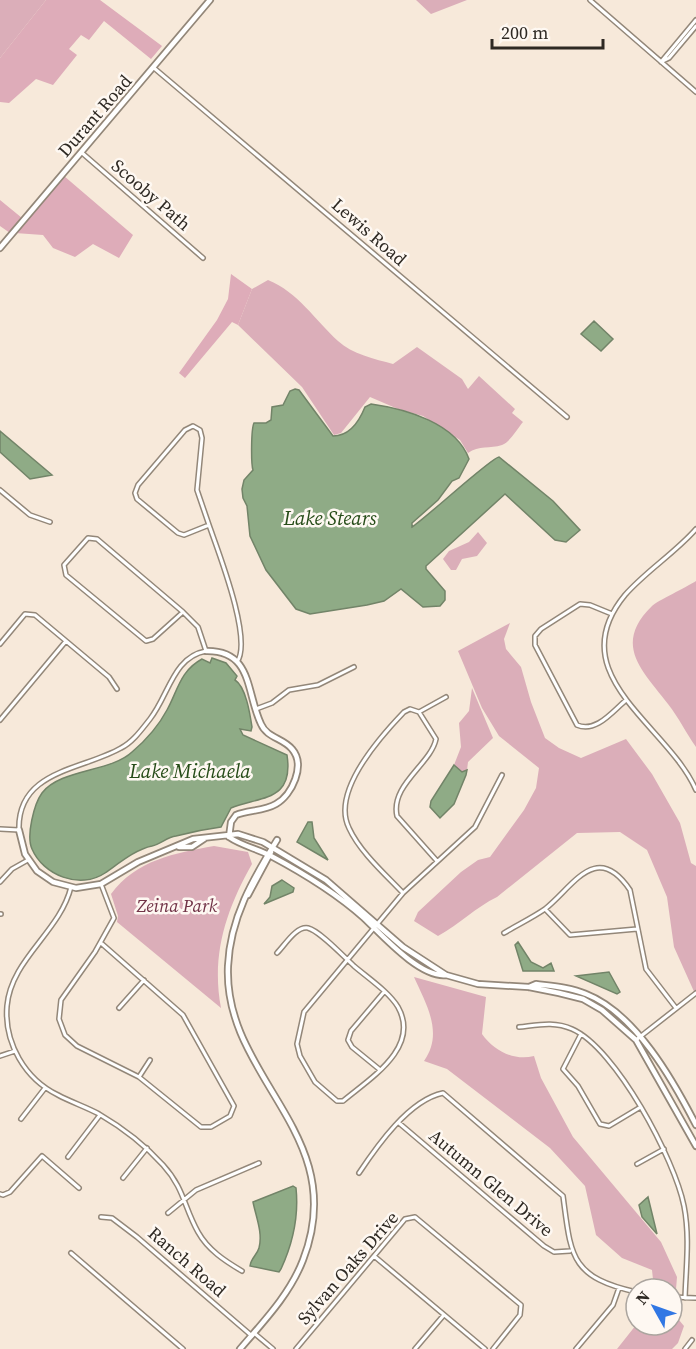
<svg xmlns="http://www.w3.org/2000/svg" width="696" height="1349" viewBox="0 0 696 1349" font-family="'Source Serif 4',serif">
  <rect width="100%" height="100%" fill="#f7e9da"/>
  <path fill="#dbaeb9" d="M0 0H46L0 58Z
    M416 0H467L431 14Z
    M268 280C298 292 315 320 338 341 352 354 375 359 393 364L417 347 462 379 468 389 479 376 515 409 512 413 523 422C517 429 510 442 502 445 490 449 479 445 468 453L460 440 423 416 398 409 370 397 341 433 334 435 302 387 238 325 252 289Z
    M478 532 487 543 477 556 462 559 456 570H451L443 559 449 551 469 542Z
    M696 581V747C686 733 679 718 668 704 643 671 612 645 652 606 657 601 687 587 696 581Z
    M510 623 504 639 506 649 521 667 531 702 545 738 559 748 581 758 626 739 652 774 680 823 691 863 696 866V996L674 947 667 897 647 850 620 832 577 833 497 897C476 907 460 924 438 936L414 921 418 912 461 872 478 860 490 857 524 810 536 788 539 768 499 736 482 708 458 651Z
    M472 688 493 738 468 762 467 770 462 772 454 765 461 747 459 723 469 711Z
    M214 846 248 852 252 864C226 910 211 955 221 1008L117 922 118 916 111 894C136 860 175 853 214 846Z
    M414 977 486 997 482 1034C494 1051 514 1061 534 1056L541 1078 573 1137 661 1242 677 1277 674 1314 684 1326 678 1343 672 1349H617L636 1325H672V1289H654L652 1270 622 1258 596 1235 585 1186 550 1148 447 1069 424 1061C444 1033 426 1004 414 977Z"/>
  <path fill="#deacb9" d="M46 0H100L162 46 151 59 104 21 89 40 81 35 69 49 77 55 53 85 36 79 9 103 0 102V58Z
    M64 176 133 235 119 258 93 244 75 257 53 248 43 235 15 233Z
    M0 200 22 218 10 233 0 226Z
    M231 274 252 289 238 325 232 322 185 378 179 373 217 320 228 299Z"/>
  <path fill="#8fab86" stroke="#728468" stroke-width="1.5" d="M594 321 613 339 601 351 581 334Z
    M295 389 299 390 333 436C349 436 359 422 365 407L371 404C406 409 456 423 469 459L459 478 452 481 438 500 412 523V527C426 518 492 457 499 457L553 501 580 530 566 542 555 540 505 494 426 566V569L445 591V600L440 606 423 607 401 589 384 601 367 605 310 614 296 609 266 570 250 536 247 506 243 498 242 489 244 480 253 470C251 464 251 429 254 423H266L271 420 272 407 283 405 290 391Z
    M0 431 52 475 30 479 0 452Z
    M212 658 226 663 237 676 235 680C246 687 250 714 252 727L251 731 240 729 243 735 287 755C294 801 262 796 231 808L221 827C206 829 191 832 176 836 167 837 161 844 152 846 136 849 118 864 105 873 80 890 43 875 32 849 26 836 34 804 42 793 60 769 111 772 132 752 145 741 159 725 167 710 178 690 180 671 202 659L210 663Z
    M454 765 462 772 467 770 466 775 454 804 440 818 430 807 431 801Z
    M308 822H312L314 838 328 860 297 842Z
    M282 880 294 888 293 892 264 904 270 897 272 886Z
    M518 942 531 962 543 968 551 963 554 971H523L515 945Z
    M609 972 620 992 617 994 576 976Z
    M293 1186 296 1188C299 1217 293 1243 281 1269L279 1272 250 1266C251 1258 257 1255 259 1248 263 1233 256 1217 253 1202Z
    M648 1197 657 1234 642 1217 639 1205Z"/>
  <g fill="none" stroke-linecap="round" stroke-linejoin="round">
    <g stroke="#938779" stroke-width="6">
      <path id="street" d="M590 0 696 92
        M663 61 669 58 696 26
        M661 62 696 20
        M154 68 567 417
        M81 152 203 258
        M193 426 200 430 202 438 197 490 209 525 184 535 178 533 137 499 135 493 138 485 185 430Z
        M0 490 30 515 50 522
        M209 525C218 551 253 640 237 662
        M696 529C675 553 646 571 625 595 559 675 668 725 696 790
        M88 538 97 539 183 612 153 639 146 641 66 575 64 565Z
        M612 614 590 605 580 604 541 629 535 636V645L577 725C596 733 612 712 625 701
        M0 644 25 614 35 615 109 677 117 689
        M256 709 272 703 289 690 318 685 354 667
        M419 712 446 697
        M0 720 66 641
        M0 829 19 830C17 770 83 770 121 748 133 742 142 729 150 719 169 695 173 657 206 651L198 627 183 612
        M0 882 12 869 28 860
        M71 887C60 932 11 959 7 1006 4 1043 25 1079 58 1095 71 1102 86 1107 99 1114 123 1128 144 1144 163 1165 184 1188 184 1207 198 1232 208 1250 225 1261 242 1271
        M403 893C385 874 360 852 349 828 331 792 380 737 404 712L410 709 419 712 436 739C431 764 390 785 397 816L437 861
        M545 909 570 935 637 929
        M0 914H1
        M504 933C517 925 532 918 545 909 573 887 596 840 630 890L646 969 676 1008
        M101 943 183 1015 234 1106 230 1116 211 1127H201L139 1077 77 1046 65 1035 59 1019 61 1000 95 952 114 918 101 884
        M277 953C285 945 296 926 308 928 320 931 344 957 354 966 368 978 389 992 398 1007 421 1048 369 1079 343 1101H337L315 1082 300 1056 297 1044 304 1012 403 893 475 827 502 775
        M119 1008 144 980
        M519 1027C538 1025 554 1021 572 1029 616 1048 675 1160 684 1206 690 1237 686 1267 685 1298
        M581 1034 563 1069 578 1086 600 1124 609 1126 639 1108
        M636 1040 696 993
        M0 1056 15 1051
        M379 1069 352 1047 348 1040 351 1031 384 992
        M139 1077 150 1060
        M21 1119 45 1088
        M399 1123 544 1246 554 1252 570 1251
        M68 1157 100 1115
        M637 1164 664 1149
        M359 1173C377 1146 409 1100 443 1093L563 1196C571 1256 570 1277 636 1292
        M123 1178 147 1148
        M0 1194 3 1195 10 1192 42 1156 79 1188
        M168 1213 196 1190 259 1163
        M101 1217 112 1218 137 1237 252 1336
        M71 1253 183 1349
        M374 1256 485 1349
        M672 1297 696 1298
        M254 1333 273 1349
        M296 1349 405 1219 415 1217 521 1305 520 1315 493 1349
        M415 1349 443 1316
        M576 1349 613 1305 619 1288
        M685 1349 692 1340"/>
    </g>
    <g stroke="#938779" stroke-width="8">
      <path id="secondary" d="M0 248 210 0
        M206 651C253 650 246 693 261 724 267 738 283 738 292 749 306 765 292 795 276 804 264 811 248 810 236 815L231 822 229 837
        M19 830 25 854 37 871 53 882 76 888 101 884 138 862 193 839 238 834 263 842 326 880 403 947 446 975 478 984 529 987 559 993 583 999 602 1010 636 1040 696 1146
        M229 837C242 846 258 849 271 856 303 873 337 894 364 918 382 935 420 978 446 975
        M179 847H192L204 839
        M248 895 271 852
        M529 987 536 984C552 986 570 987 586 994 635 1013 673 1080 696 1125
        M240 1349C264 1321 290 1294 303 1260 352 1134 223 1079 228 966 230 918 253 879 277 840"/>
    </g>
    <use href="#street" stroke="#fff" stroke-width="3"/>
    <use href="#secondary" stroke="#fff" stroke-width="4.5"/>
  </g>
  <g text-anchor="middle" stroke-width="5" stroke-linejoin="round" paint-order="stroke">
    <g font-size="18" fill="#2e2923" stroke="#fef8f2">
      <text transform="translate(95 116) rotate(-49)" y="6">Durant Road</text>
      <text transform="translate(151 195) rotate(41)" y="6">Scooby Path</text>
      <text transform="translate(369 232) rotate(41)" y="6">Lewis Road</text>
      <text transform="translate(491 1183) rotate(40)" y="6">Autumn Glen Drive</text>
      <text transform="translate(187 1262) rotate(41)" y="6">Ranch Road</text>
      <text transform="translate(348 1268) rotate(-49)" y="6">Sylvan Oaks Drive</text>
    </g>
    <g font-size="18" font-style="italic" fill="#713347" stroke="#fef8f2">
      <text x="177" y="912">Zeina Park</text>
    </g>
    <g font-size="20" font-style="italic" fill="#264c18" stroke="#fef8f2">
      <text x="330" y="525">Lake Stears</text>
      <text x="190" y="778">Lake Michaela</text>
    </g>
  </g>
  <g transform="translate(654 1307) rotate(310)"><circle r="28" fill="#fef8f2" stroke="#aba59f" stroke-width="1.5"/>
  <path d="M0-4.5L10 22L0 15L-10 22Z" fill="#3177e4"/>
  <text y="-9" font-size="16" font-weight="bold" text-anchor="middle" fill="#2e2923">N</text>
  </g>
  <path d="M492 39v9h111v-9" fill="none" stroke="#2e2923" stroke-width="3"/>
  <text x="501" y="39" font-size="18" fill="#2e2923" stroke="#fef8f2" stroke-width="4.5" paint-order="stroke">200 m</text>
</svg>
